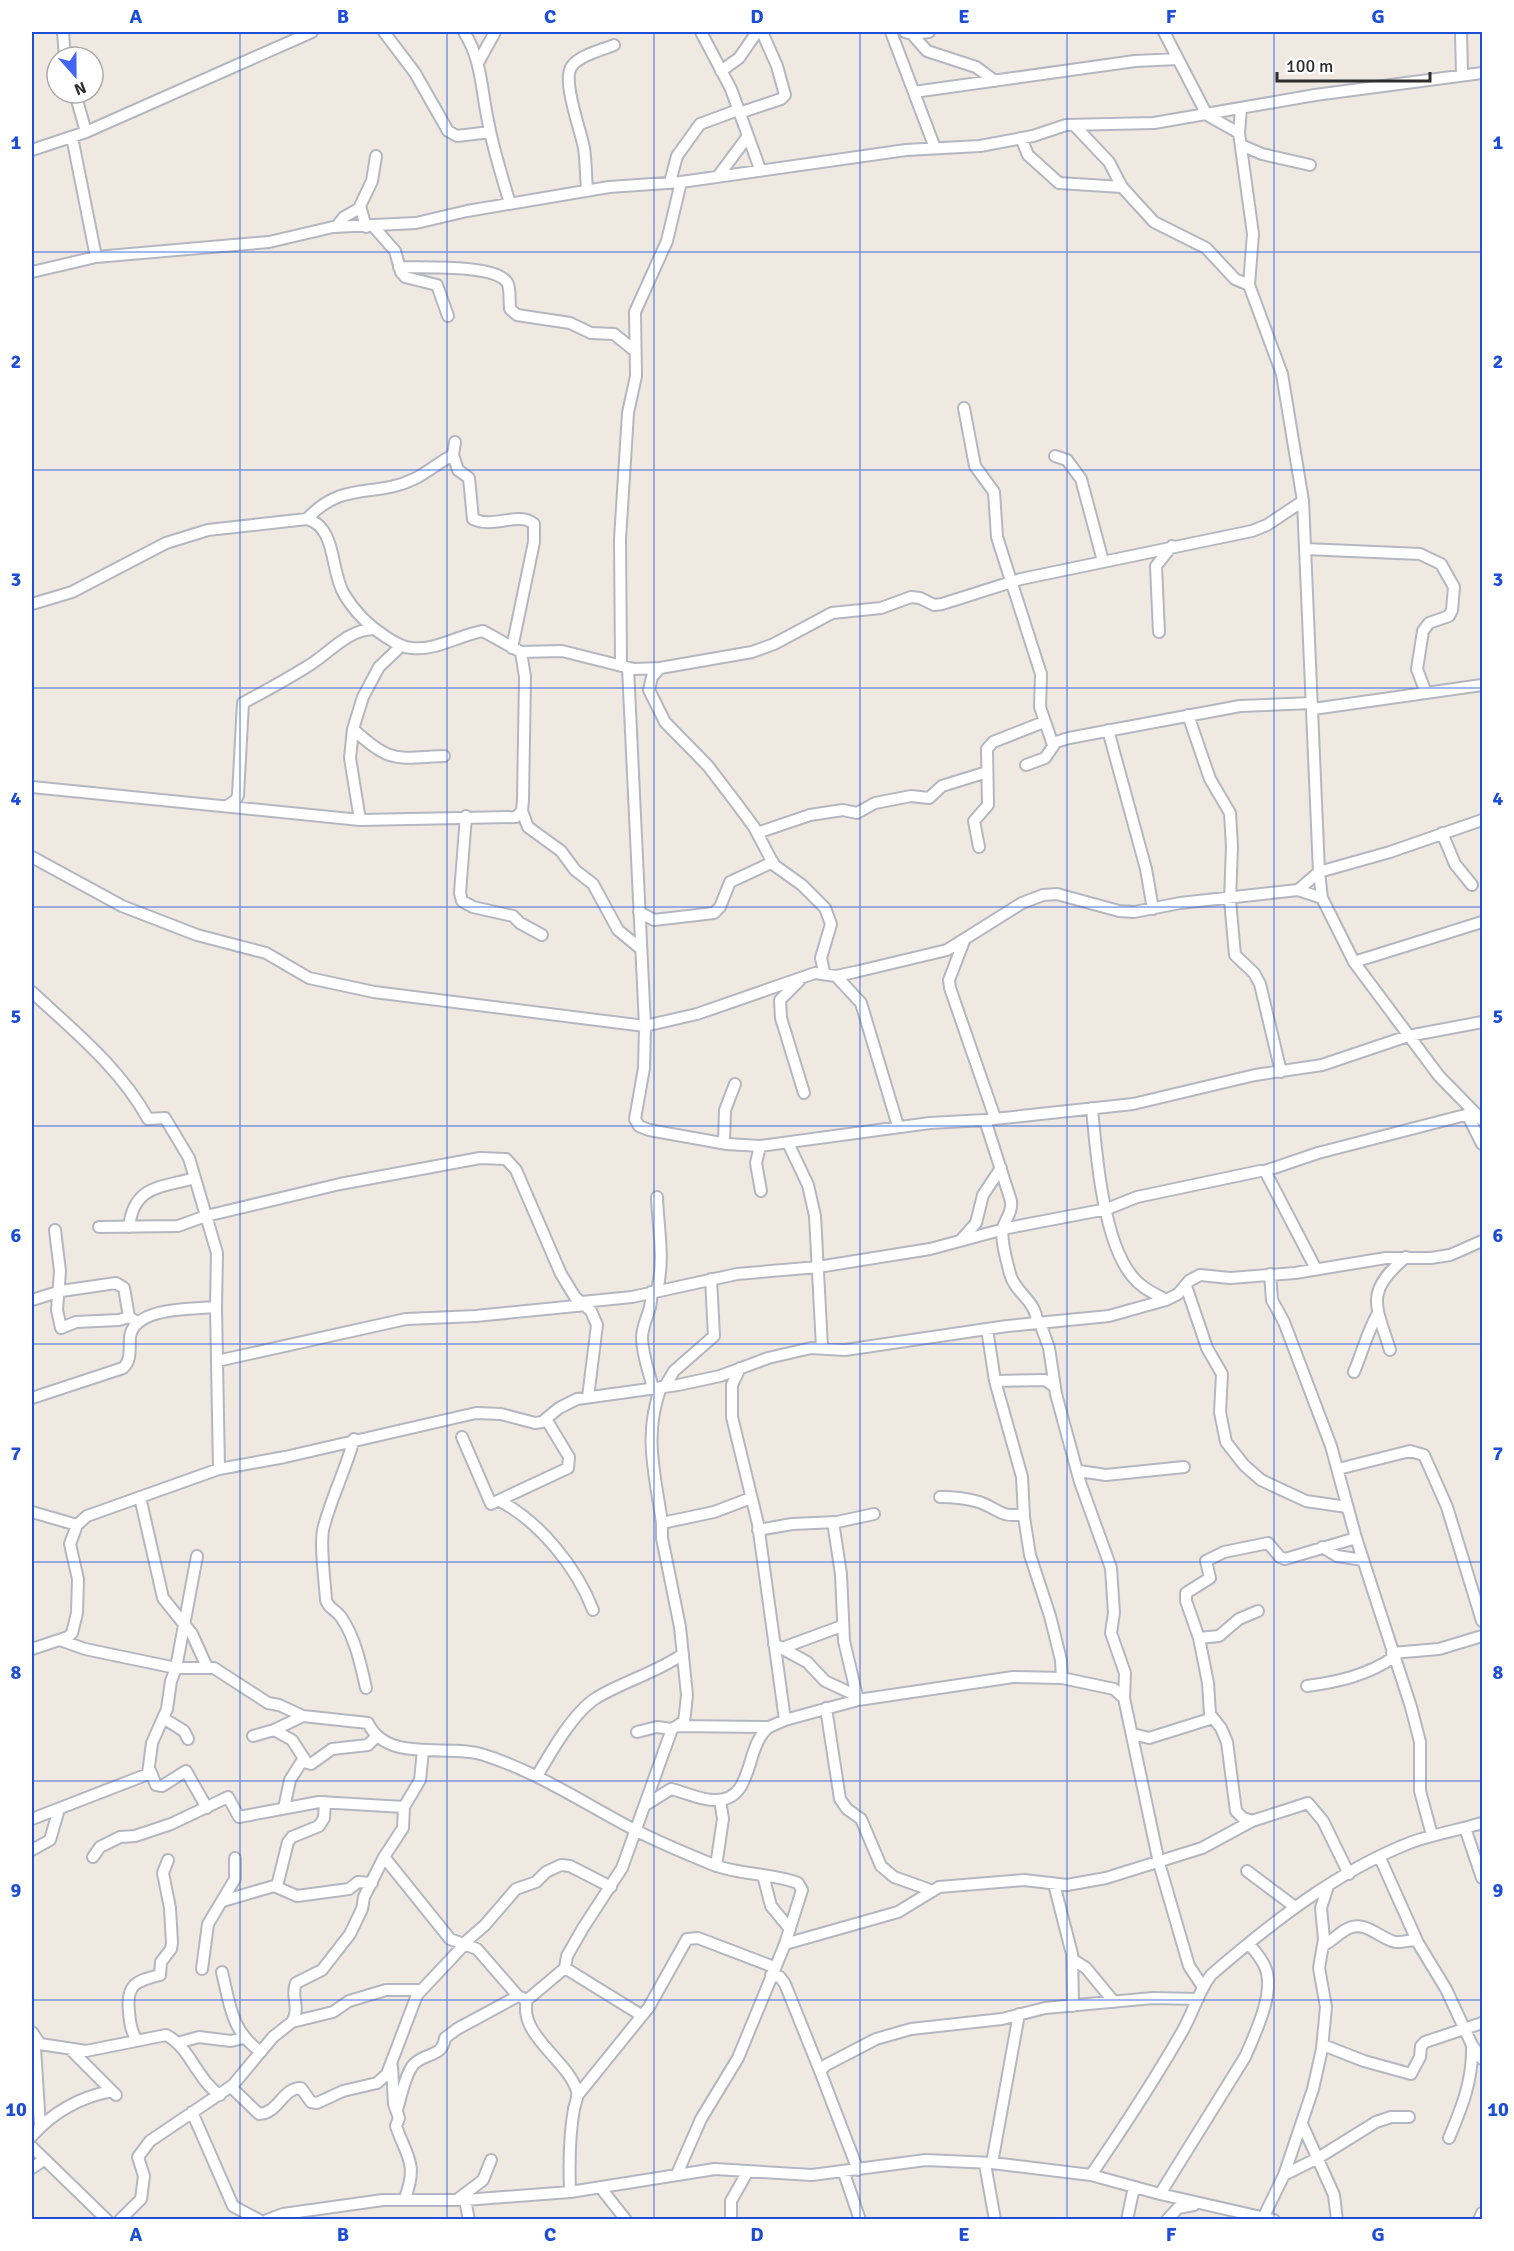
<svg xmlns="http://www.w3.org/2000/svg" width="1514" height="2251" viewBox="0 0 1514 2251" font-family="Signika,sans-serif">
  <rect width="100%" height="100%" fill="#efe9e1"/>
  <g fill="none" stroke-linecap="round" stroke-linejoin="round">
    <g stroke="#b4b7c1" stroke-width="14">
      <path id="street" d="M63 32 65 57
        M384 32 415 73 448 131 457 136 490 132
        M464 32C482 60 481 89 488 121 493 149 502 176 510 204
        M701 32 731 89 760 169
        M891 32 935 148
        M905 32 912 34 927 51 976 67 995 81
        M1164 32 1207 115 1239 133
        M1461 32 1462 74
        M912 34 929 32
        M479 61 495 32
        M721 71 739 58 757 32
        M914 92 1135 61 1178 59
        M75 93 86 132
        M1241 108 1239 133 1253 234 1249 285 1282 374 1303 501 1319 872 1322 898 1354 962 1439 1076 1482 1120
        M739 113 781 99 785 95 777 66 762 32
        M1074 125 1109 162 1122 187 1154 222 1206 248 1235 279 1249 285
        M72 137 96 257
        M1021 138 1028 155 1059 183 1122 187
        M1241 145 1262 154 1310 165
        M32 150 86 132 312 32
        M719 175 748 136
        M670 182 677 156 700 124 738 110
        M587 191C586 177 586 162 584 148 581 131 561 79 572 66 580 55 602 50 614 45
        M373 226 395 251 401 272 405 277 437 285 448 316
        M336 227 344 217 360 208
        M366 227 360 206 372 181 376 156
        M399 267C422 268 491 264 506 281 511 286 509 301 510 309L517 315 570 323 591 333 614 334 635 351
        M32 272 96 257 269 242 333 227 416 223 467 211 609 187 681 182 906 150 980 146 1033 136 1066 125 1154 123 1315 95 1482 73
        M964 408 975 466 994 492 997 537 1041 674 1040 707 1053 745
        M453 455 458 470 469 478 473 519C494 529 518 511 534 524V542L512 648
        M1055 456 1067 460 1081 479 1103 561
        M307 519C342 480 376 498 414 479 427 473 439 462 453 455L455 442
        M1305 549 1420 554 1441 564 1454 587 1452 610 1449 616 1429 623 1423 631 1417 669 1426 693
        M32 604 72 592 166 543 208 530 307 519C337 527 330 571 344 594 354 611 369 626 386 637 394 642 401 647 411 648 436 651 459 635 483 631L521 652 562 651 634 669 660 668 752 652 774 644 832 613 881 608 911 597 920 598 934 605 942 604 1021 579 1252 531 1267 525 1303 501
        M1159 632 1156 566 1172 546
        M621 666 620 539 628 413 636 376 635 312 667 241 681 182
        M628 668 645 1026 644 1068 635 1119 639 1126 649 1130 727 1144 760 1146 930 1123 985 1120 1133 1104 1255 1075 1322 1065 1408 1036 1482 1022
        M660 668 652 677 649 690 665 722 708 766 737 804 754 827 774 865 802 885 825 908 831 924 821 958 824 972
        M1313 709 1482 685
        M1188 715 1210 779 1230 813 1232 847 1230 900 1235 955 1254 973 1260 984 1281 1072
        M353 729C391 764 395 758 444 756
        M1108 730 1146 869 1153 909
        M1026 765 1045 758 1056 742 1069 738 1240 706 1312 703
        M32 787 360 820 516 817 522 811 523 799 525 677 521 652
        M227 806 236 800 238 795 243 703C265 691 286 680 308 666 330 653 347 629 375 629
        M522 811 528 827 561 851 575 870 593 884 618 930 641 949
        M466 816 460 893 462 901 473 907 513 916 520 923 542 935
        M360 820 350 758 353 729 363 697 379 667 401 646
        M757 833 810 815 843 810 857 813 875 803 911 796 929 798 942 786 987 772
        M1442 833 1455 864 1472 885
        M979 847 974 821 988 805 987 749 993 742 1044 722
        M32 857 122 906 197 935 266 953 309 978 374 992 645 1026 697 1014 815 973 836 976 855 972 947 950 1022 903 1043 895 1057 894 1119 911 1134 912 1180 903 1298 890 1322 898
        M1298 890 1319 872 1390 852 1482 820
        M639 912 654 920 714 913 720 907 730 882 773 862
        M964 941 949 980 950 988 995 1118
        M1354 962 1482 922
        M836 976 861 1003 898 1126
        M799 981 780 1000 781 1018 804 1093
        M32 992C73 1030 121 1069 148 1119L165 1118 189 1158 217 1253 216 1307 219 1469
        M1092 1108C1096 1153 1103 1241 1132 1276 1141 1288 1154 1293 1166 1300
        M1467 1114 1482 1144
        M985 1120 1011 1201C1012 1212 1007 1217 1003 1227 1000 1240 1007 1261 1010 1274 1015 1293 1037 1301 1037 1323
        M724 1143 725 1110 735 1084
        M788 1143 808 1185 815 1216 822 1347
        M760 1146 756 1163 761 1191
        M1265 1171 1318 1153 1473 1113
        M99 1227 178 1226 206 1216 340 1184 480 1158 506 1159 516 1170 561 1274 575 1297 591 1311 597 1325 588 1397
        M129 1227C134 1185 160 1188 195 1178
        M55 1230 60 1271 57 1310 61 1328 76 1322 119 1320 129 1317
        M961 1240 976 1223 983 1195 1001 1168
        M1270 1274 1272 1300 1284 1322 1331 1446 1356 1538 1411 1707 1420 1742V1791L1432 1835
        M1186 1286 1207 1348 1222 1374 1220 1412 1226 1442 1244 1465 1261 1480 1306 1501 1347 1507
        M657 1290C665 1259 658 1228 657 1197
        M651 1292C653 1311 643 1319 642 1337 642 1354 649 1372 653 1388
        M32 1300 61 1291 116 1283 124 1288 129 1317 134 1320
        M582 1302 632 1297 737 1274 818 1267 930 1249 1008 1228 1107 1209 1137 1197 1260 1171H1265L1316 1269
        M1040 1323 1049 1348 1056 1394 1080 1482 1111 1568 1114 1613 1111 1633 1125 1673 1124 1698
        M987 1329 995 1381 1022 1477 1024 1517 1030 1555 1050 1616 1061 1660 1062 1678
        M1390 1350C1376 1305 1364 1292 1406 1257
        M217 1361 406 1319 476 1316 586 1305
        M740 1368 732 1385V1417L758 1524 785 1720
        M1354 1372C1362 1353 1367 1333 1377 1315
        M995 1381 1045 1380 1055 1387
        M665 1386 674 1371 714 1336 711 1279
        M661 1387C643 1435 655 1474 662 1523V1538L680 1627 687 1695 685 1714 684 1721 677 1726
        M32 1398 123 1368C132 1360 129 1348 130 1337 134 1307 191 1309 216 1307
        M462 1437 491 1504 568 1468 569 1457 546 1419
        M354 1439C346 1469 332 1496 324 1526 319 1540 325 1582 326 1600 328 1608 336 1610 341 1617 355 1637 361 1665 366 1688
        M1338 1469 1410 1451 1424 1455 1447 1507 1482 1621
        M1079 1471 1106 1475 1184 1467
        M140 1497 163 1598 192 1634 207 1667
        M940 1497C953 1497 966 1498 979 1502 997 1508 1003 1520 1024 1513
        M500 1501C540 1522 577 1568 593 1610
        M32 1512 77 1525
        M833 1522 841 1574 844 1641 858 1700
        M662 1523 714 1512 751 1498
        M758 1530 792 1524 837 1522 874 1514
        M1322 1547 1337 1556 1363 1560
        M1199 1638 1219 1636 1239 1619 1258 1611
        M60 1640 85 1649 176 1668H214L268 1703 279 1705 303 1716 368 1723C387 1764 450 1743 484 1755 538 1772 585 1804 635 1830 660 1843 687 1854 714 1865 740 1875 771 1873 798 1883L802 1890 785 1944 738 2058 701 2119 677 2174
        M774 1644 807 1662 825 1681 857 1696
        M782 1648 842 1626
        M32 1649 68 1637 72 1633 77 1613 78 1579 70 1544 77 1525 87 1516 219 1469 285 1457 476 1413 501 1414 535 1423 542 1422 559 1408 577 1399 678 1385 720 1376 768 1358 811 1348 845 1350 1007 1326 1109 1316 1166 1300 1178 1294 1189 1281 1200 1275 1230 1278 1295 1273 1386 1258H1431L1450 1255 1482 1241
        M1392 1653 1439 1649 1482 1636
        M1307 1686C1338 1682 1368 1675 1394 1657
        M826 1708 840 1799 847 1809 861 1819 881 1866 894 1877 933 1891
        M163 1718 184 1731 188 1739
        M274 1730 292 1740 307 1763 311 1764 332 1749 368 1745 376 1737
        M637 1732 657 1727 672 1729
        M1133 1734 1149 1738 1213 1718
        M253 1736 274 1730 303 1716
        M150 1770 156 1785 162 1786 186 1771 207 1808
        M537 1776C551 1752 573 1713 596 1698 624 1681 656 1673 683 1654
        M647 1804 671 1789C685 1792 702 1801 716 1800 755 1800 744 1746 769 1727
        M284 1808 290 1780 304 1758
        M32 1819 148 1774 152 1743 167 1709 171 1681 176 1668 197 1556
        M1252 1821 1243 1818 1236 1811 1227 1742 1221 1728 1210 1714 1208 1683 1199 1638 1186 1601V1593L1210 1578 1206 1561 1224 1552 1268 1543 1280 1557 1285 1559 1356 1538
        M1465 1828 1482 1878
        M32 1850 50 1840 59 1809
        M93 1857 100 1847 120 1837 135 1836 171 1824 228 1797 239 1817 319 1802 404 1807
        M384 1857 450 1939 477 1949 518 1996 527 2000
        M1380 1858 1418 1943 1446 1989 1472 2045 1482 2059
        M716 1866 723 1819 720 1800
        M1247 1871 1295 1907
        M763 1875 771 1906 790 1929
        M1054 1884 1072 1954 1073 2006
        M277 1886 288 1842 292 1837 319 1826 324 1818 325 1802
        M223 1901 274 1886 297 1896 349 1889 358 1882 372 1883
        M785 1944 898 1912 939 1887 1024 1880 1067 1885 1106 1878 1202 1848 1252 1821 1308 1803 1323 1821 1349 1874
        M462 1945 485 1925 516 1889 536 1882 546 1872 561 1865 570 1866 611 1887
        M1324 1945C1332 1941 1339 1933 1347 1929 1364 1919 1379 1938 1395 1942 1402 1943 1409 1939 1417 1941
        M1072 1959 1086 1968 1114 2002
        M565 1968 641 2015
        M202 1969 208 1924 235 1879V1858
        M222 1972C230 2005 231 2031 261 2052
        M771 1975 780 1977 785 1984 820 2071
        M527 2000 565 1968 567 1956 583 1928 622 1868 672 1729 677 1726 769 1727 785 1720 858 1700 1013 1677 1062 1678 1114 1689 1124 1698 1159 1863 1189 1966 1203 1987
        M527 2000C518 2035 567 2059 577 2091 579 2097 575 2103 574 2109 569 2136 569 2164 570 2192
        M292 2022C301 2007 290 1996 296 1983L322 1970 350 1934 362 1909 364 1897 384 1857 403 1828 404 1807 420 1780 423 1750
        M32 2032 40 2044 86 2051 166 2035C190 2047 197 2080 220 2095
        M136 2039C131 2030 130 2023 129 2012 126 1985 135 1981 160 1975L161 1962 171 1949 172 1943 170 1908 163 1873 168 1860
        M177 2043 199 2037 231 2041 243 2038
        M1323 2045 1364 2061 1411 2074 1420 2057 1421 2046 1425 2042 1482 2023
        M35 2048 40 2126
        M72 2051 116 2095
        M392 2067 394 2104 399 2118 396 2126C407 2158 418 2163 405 2198
        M231 2087 259 2114C279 2113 282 2088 301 2088L311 2102 317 2103 343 2091 377 2083 387 2074 417 1995 464 1945
        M577 2096 649 2007 687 1939 698 1938 774 1967
        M397 2110C400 2099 406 2072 414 2064 426 2052 442 2058 445 2038L457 2029 518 1996
        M192 2112 233 2206 259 2220
        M1302 2124 1334 2195 1337 2220
        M32 2136C54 2111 80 2097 112 2091
        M1449 2138C1462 2107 1473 2080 1472 2046
        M32 2147 107 2220
        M992 2163 1019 2014
        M985 2164 995 2220
        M32 2168 44 2160
        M858 2170 820 2071 826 2065 876 2039 911 2029 1002 2019 1045 2008 1153 1998 1198 1999
        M844 2173 860 2220
        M1091 2175C1123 2128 1154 2081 1182 2032 1193 2013 1198 1992 1211 1975 1271 1923 1337 1871 1412 1842 1435 1834 1459 1830 1482 1823
        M1284 2175 1318 2158 1376 2122 1391 2117H1409
        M600 2187 626 2220
        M1160 2194 1245 2057C1255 2034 1276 1991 1265 1967 1262 1959 1255 1951 1249 1944
        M458 2199 483 2180 491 2160
        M465 2200 469 2220
        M1264 2216 1284 2175 1313 2089 1322 2049 1326 2007 1319 1968 1324 1939 1321 1908 1328 1886
        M120 2220 141 2199 144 2176 138 2157 150 2141 233 2085 273 2037 292 2022 333 2012 349 2001 386 1990H421
        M267 2220 283 2214 383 2200H465L570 2192 715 2169 812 2175 926 2160 992 2163 1091 2175 1160 2194 1274 2220
        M731 2220V2201L748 2171
        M1127 2220 1134 2187
        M1167 2220 1178 2208 1194 2205
        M1479 2220 1482 2213"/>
    </g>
    <use href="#street" stroke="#fff" stroke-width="10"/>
  </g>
  <path fill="none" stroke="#1d4ed8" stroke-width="1.5" stroke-opacity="0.55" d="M240 32V2220M447 32V2220M654 32V2220M860 32V2220M1067 32V2220M1274 32V2220M32 252H1482M32 470H1482M32 688H1482M32 907H1482M32 1126H1482M32 1344H1482M32 1562H1482M32 1781H1482M32 2000H1482"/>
  <rect width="1514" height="2251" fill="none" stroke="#ffffff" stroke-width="66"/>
  <g transform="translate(75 75) rotate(159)"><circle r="28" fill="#ffffff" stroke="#ababab" stroke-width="1.5"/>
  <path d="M0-4.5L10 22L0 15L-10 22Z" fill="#4264fb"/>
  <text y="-9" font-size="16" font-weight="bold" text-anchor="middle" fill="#2e2e2e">N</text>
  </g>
  <path d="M1277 72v9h153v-9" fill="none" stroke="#2e2e2e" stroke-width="3"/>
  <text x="1286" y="72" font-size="18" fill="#2e2e2e" stroke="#ffffff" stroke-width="4.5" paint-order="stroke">100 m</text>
  <rect x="33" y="33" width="1448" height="2185" fill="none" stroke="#1d4ed8" stroke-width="2"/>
  <g font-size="20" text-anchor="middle" font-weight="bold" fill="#1d4ed8">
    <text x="136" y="23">A</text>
    <text x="343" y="23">B</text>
    <text x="550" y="23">C</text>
    <text x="757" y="23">D</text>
    <text x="964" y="23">E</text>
    <text x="1171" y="23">F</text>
    <text x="1378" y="23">G</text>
    <text x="16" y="149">1</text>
    <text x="1498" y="149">1</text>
    <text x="16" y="368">2</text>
    <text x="1498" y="368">2</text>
    <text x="16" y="586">3</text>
    <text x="1498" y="586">3</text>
    <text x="16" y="805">4</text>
    <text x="1498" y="805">4</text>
    <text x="16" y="1023">5</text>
    <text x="1498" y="1023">5</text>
    <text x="16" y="1242">6</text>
    <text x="1498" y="1242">6</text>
    <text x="16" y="1460">7</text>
    <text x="1498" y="1460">7</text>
    <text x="16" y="1679">8</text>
    <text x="1498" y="1679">8</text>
    <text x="16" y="1897">9</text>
    <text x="1498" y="1897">9</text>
    <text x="16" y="2116">10</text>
    <text x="1498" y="2116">10</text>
    <text x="136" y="2241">A</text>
    <text x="343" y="2241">B</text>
    <text x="550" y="2241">C</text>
    <text x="757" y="2241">D</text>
    <text x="964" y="2241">E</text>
    <text x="1171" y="2241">F</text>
    <text x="1378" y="2241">G</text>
  </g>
</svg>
